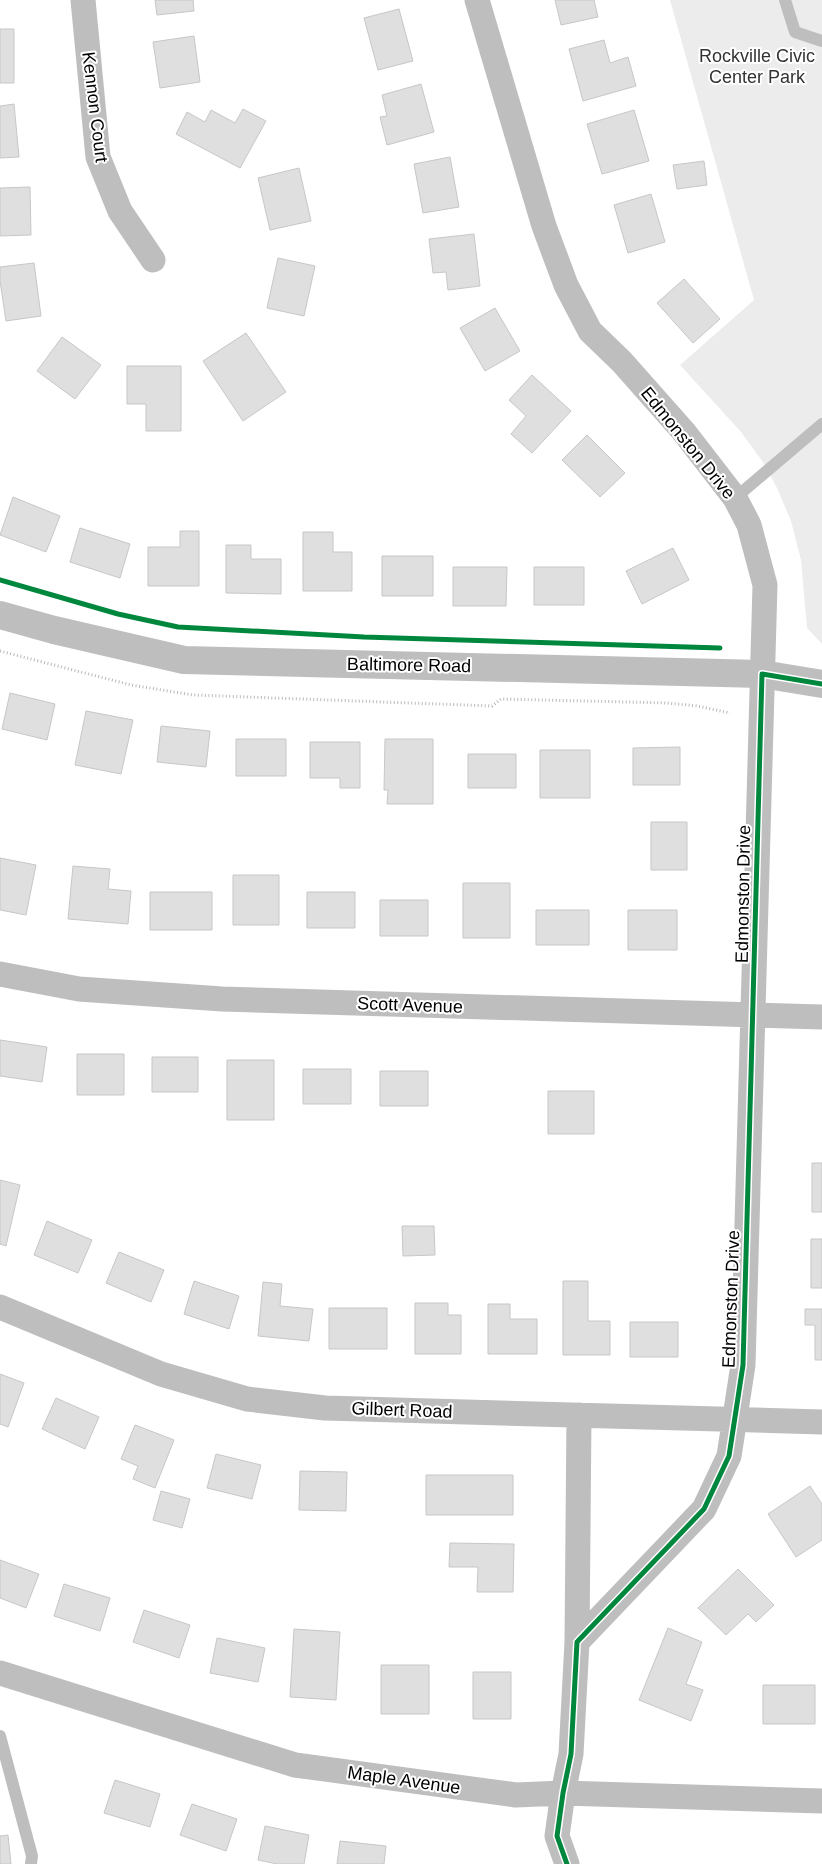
<svg xmlns="http://www.w3.org/2000/svg" width="822" height="1864" viewBox="0 0 822 1864" font-family="Helvetica,sans-serif">
  <rect width="100%" height="100%" fill="#fff"/>
  <path fill="#ececec" d="M670 0H822V644L807 628 801 560 791 521 777 488 763 462 741 432 680 365 754 300Z"/>
  <path fill="#dfdfdf" stroke="#c7c7c7" d="M155 0H193L194 11 157 15Z
    M555 0H594L598 17 561 25Z
    M399 9 413 61 378 70 364 18Z
    M0 29H14V83H0Z
    M194 36 200 82 160 88 153 42Z
    M604 40 610 63 628 57 636 86 583 101 569 49Z
    M421 84 434 132 387 145 380 117 387 116 382 95Z
    M14 104 19 157 0 158V106Z
    M243 109 266 121 240 168 176 134 187 112 205 122 211 110 235 123Z
    M634 110 649 161 602 174 587 124Z
    M450 157 459 207 423 213 414 164Z
    M704 161 707 185 677 189 673 165Z
    M299 168 311 221 270 230 258 178Z
    M30 187 31 235 0 236V188Z
    M651 194 665 242 628 253 614 205Z
    M474 234 480 286 448 290 446 272 433 273 429 239Z
    M278 258 315 266 304 316 267 308Z
    M34 263 41 316 6 321 0 281V267Z
    M684 279 720 319 693 343 657 303Z
    M495 308 520 351 485 371 460 328Z
    M246 333 286 392 243 421 203 361Z
    M62 337 101 365 75 399 37 371Z
    M127 366H181V431H146V404H127Z
    M532 375 571 411 532 453 511 434 526 416 509 400Z
    M587 435 625 473 600 497 562 460Z
    M13 497 60 516 46 552 0 535Z
    M80 528 130 544 120 578 70 562Z
    M180 531H199V586H148V547H180Z
    M303 532H333V552H352V591H303Z
    M226 545H251V559H281V594L226 593Z
    M673 548 689 580 642 604 626 571Z
    M382 556H433V596H382Z
    M453 567H507L506 606H453Z
    M534 567H584V605H534Z
    M10 693 55 704 47 740 2 729Z
    M86 711 133 720 121 774 75 765Z
    M161 726 210 731 206 767 157 762Z
    M236 739H286V776H236Z
    M385 739H433V804H387L388 790H384Z
    M310 742H360V788H340V778H310Z
    M680 747V785H633V748Z
    M540 750H590V798H540Z
    M468 754H516V788H468Z
    M651 822H687V870H651Z
    M0 858 36 865 26 915 0 910Z
    M73 866 110 869 108 889 131 891 128 924 68 919Z
    M233 875H279V925H233Z
    M463 883H510V938H463Z
    M150 892H212V930H150Z
    M307 892H355V928H307Z
    M380 900H428V936H380Z
    M536 910H589V945H536Z
    M628 910H677V950H628Z
    M0 1040 47 1047 42 1082 0 1076Z
    M77 1054H124V1095H77Z
    M152 1057H198V1092H152Z
    M227 1060H274V1120H227Z
    M303 1069H351V1104H303Z
    M380 1071H428V1106H380Z
    M548 1091H594V1134H548Z
    M812 1163H822V1212H812Z
    M0 1180 20 1185 6 1246 0 1244Z
    M47 1221 92 1240 78 1273 34 1255Z
    M402 1226H434L435 1255 403 1256Z
    M811 1239H822V1288H811Z
    M119 1252 164 1270 151 1302 106 1283Z
    M194 1281 239 1296 229 1329 184 1314Z
    M563 1281H588V1321H610V1355H563Z
    M263 1282 282 1284 280 1306 313 1309 309 1341 258 1336Z
    M415 1303H448V1315H461V1354H415Z
    M488 1304H510V1319H537V1354H488Z
    M329 1308H387V1349H329Z
    M805 1309H822V1360H815V1325H805Z
    M630 1322H678V1357H630Z
    M0 1374 24 1383 8 1427 0 1424Z
    M56 1398 99 1417 85 1449 42 1429Z
    M135 1425 174 1440 155 1488 133 1479 138 1466 121 1459Z
    M216 1454 261 1465 252 1499 207 1488Z
    M300 1471 347 1472 346 1511 299 1510Z
    M426 1475H513V1515H426Z
    M810 1486 822 1504V1540L796 1557 768 1514Z
    M161 1491 190 1499 182 1528 153 1520Z
    M450 1543 514 1544 513 1592H477L478 1567H449Z
    M0 1560 39 1574 26 1608 0 1598Z
    M738 1569 774 1605 756 1622 748 1614 726 1635 698 1608Z
    M64 1584 110 1598 100 1631 54 1616Z
    M144 1610 190 1625 179 1658 133 1642Z
    M668 1628 702 1642 686 1684 703 1690 691 1721 639 1700Z
    M294 1629 340 1632 336 1700 290 1697Z
    M217 1638 265 1648 258 1682 210 1673Z
    M381 1665H429V1714H381Z
    M473 1672H511V1719H473Z
    M763 1685H815V1724H763Z
    M115 1780 160 1794 150 1827 104 1813Z
    M192 1804 237 1819 226 1851 180 1835Z
    M265 1826 309 1835 304 1864H277L258 1860Z
    M8 1835 11 1864H0V1836Z
    M340 1841 386 1846 384 1864H337Z"/>
  <g fill="none" stroke-linecap="round" stroke-linejoin="round">
    <path stroke="#b9b9b9" stroke-width="3" stroke-dasharray="1 2.5" stroke-linecap="butt" d="M0 651 131 685 193 695 492 706 501 699 667 703 698 706 730 713"/>
    <path stroke="#bebebe" stroke-width="12" d="M785 0 795 32 822 41
      M735 498 822 424
      M0 1736 32 1856 31 1864"/>
    <path stroke="#bebebe" stroke-width="25" d="M83 0 98 157 120 211 153 260
      M477 0 544 226 566 285 590 331 622 362 684 432 735 498 749 525 765 585 743 1365 729 1456 704 1509 577 1642
      M0 974 79 989 222 999 822 1017
      M0 1307 161 1374 247 1399 325 1408 822 1422
      M0 1673 295 1765 516 1795 563 1793 822 1801
      M567 1864 557 1836 563 1793 571 1754 577 1642 579 1415"/>
    <path stroke="#bebebe" stroke-width="28" d="M0 615 54 630 184 660 762 674 822 684"/>
    <g stroke="#fff" stroke-width="8">
      <path id="cycleway" d="M0 580 118 614 178 627 364 637 720 648
        M567 1864 557 1836 563 1793 571 1754 577 1642 704 1509 729 1456 743 1365 762 674 822 684"/>
    </g>
    <use href="#cycleway" stroke="#00873e" stroke-width="5"/>
  </g>
  <g text-anchor="middle" stroke-width="4" stroke-linejoin="round" paint-order="stroke">
    <g font-size="18" fill="#333" stroke="#fff">
      <text x="757" y="62">Rockville Civic<tspan x="757" dy="21">Center Park</tspan></text>
    </g>
    <g font-size="18" fill="#000" stroke="#fff">
      <text transform="translate(95 107) rotate(83)" y="6">Kennon Court</text>
      <text transform="translate(688 443) rotate(51)" y="6">Edmonston Drive</text>
      <text transform="translate(409 665) rotate(1)" y="6">Baltimore Road</text>
      <text transform="translate(743 894) rotate(-89)" y="6">Edmonston Drive</text>
      <text transform="translate(410 1005) rotate(2)" y="6">Scott Avenue</text>
      <text transform="translate(731 1299) rotate(-88)" y="6">Edmonston Drive</text>
      <text transform="translate(402 1410) rotate(2)" y="6">Gilbert Road</text>
      <text transform="translate(404 1780) rotate(8)" y="6">Maple Avenue</text>
    </g>
  </g>
</svg>
